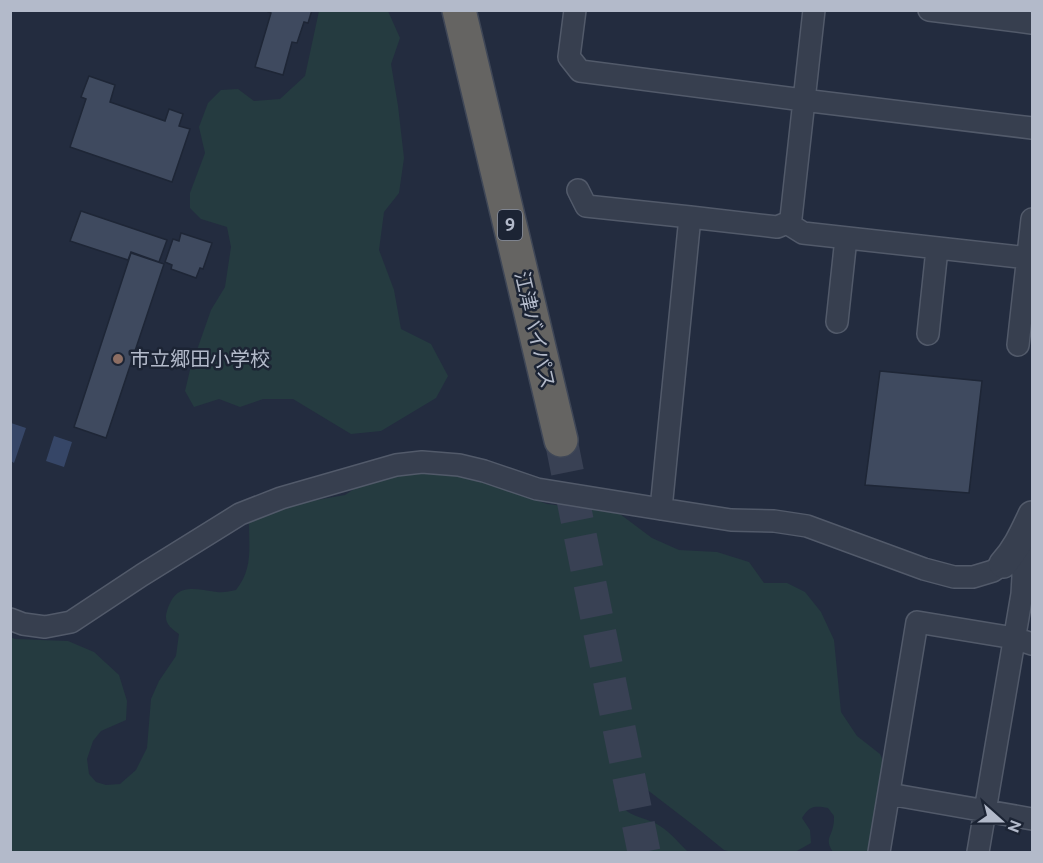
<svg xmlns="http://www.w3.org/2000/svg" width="1043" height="863" viewBox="0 0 1043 863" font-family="Ubuntu,'Noto Sans JP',sans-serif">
  <rect width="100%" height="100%" fill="#232c3f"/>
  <path fill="#253b40" d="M319 11H388L400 38 391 64 398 106 404 158 399 193 384 212 379 250 394 290 401 329 431 344 448 376 436 398 381 431 351 434 293 399H263L240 407 219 399 194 407 185 391 190 370 211 310 225 287 231 247 227 227 201 219 190 208V193L205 153 199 127 208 103 221 90 238 89 254 101 280 99 305 76Z
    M420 468 470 476 547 504 600 510 620 514 652 538 679 550 717 552 749 562 764 583H787L805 592 821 612 834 640 841 712 857 736 880 754 887 770 869 852H833C825 840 830 839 833 827 834 823 834 819 834 816L828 808C815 806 810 805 802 818L810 830 811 843 795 852H732L724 850 697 828 641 785 627 784 617 790 616 799C628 819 643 815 660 826 671 833 679 843 688 852H11L10 637 15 639 68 641 94 652 119 675 127 701 126 720 101 731 93 741 87 759 89 774 96 782 106 785 120 784 136 770 147 748 151 699 159 681 176 656 179 634C171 628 163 623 167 611 176 582 193 589 217 592 224 593 230 591 236 590 253 569 249 548 249 522L262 512 277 507 345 495 357 487Z"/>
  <path fill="#364667" d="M11 423 26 428 14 463 11 461Z
    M54 436 72 442 64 467 46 461Z"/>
  <path fill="#3f4a5f" stroke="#1e2636" stroke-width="1.5" d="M264 10H312L308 23 304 22 297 43 292 42 283 75 255 67 271 13Z
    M89 76 115 85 110 102 165 121 169 109 183 114 179 126 190 129 172 182 70 147 86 99 81 97Z
    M81 211 167 240 159 262 131 252 128 260 70 241Z
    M181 233 212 243 203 269 200 268 196 278 171 269 172 265 165 262 173 239 179 241Z
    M131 253 164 264 106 438 74 427Z
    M880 371 982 381 969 493 865 485Z"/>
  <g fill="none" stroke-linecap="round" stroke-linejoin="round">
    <path stroke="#394154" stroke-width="33" stroke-dasharray="33 16" stroke-linecap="butt" d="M561 440 644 852"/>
    <g stroke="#525a6a" stroke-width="24">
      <path id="minor" d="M575 10 569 57 580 71 803 100 1032 128
        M929 10 1032 23
        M578 190 586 206 690 217
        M787 223 803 233 1028 258
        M837 322 846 238
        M928 334 937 249
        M1018 345 1032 219
        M661 509 690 217 777 227 787 223 791 218 814 10
        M10 619 23 624 45 627 71 622 142 575 240 514 281 498 396 465 422 462 459 465 484 471 537 489 661 509 731 520 774 521 807 526 924 569 954 577H973L993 571 1003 564
        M889 794 1032 819
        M879 852 917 622 1014 638 1032 644
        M978 852 1022 594 1023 576 1020 541"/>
    </g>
    <g stroke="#525a6a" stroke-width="30">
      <path id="tertiary" d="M1003 564C1017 548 1023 534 1032 515"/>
    </g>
    <g stroke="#3f4757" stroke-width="36">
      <path id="trunk" d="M459 10 561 440"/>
    </g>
    <use href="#minor" stroke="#373f4f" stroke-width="21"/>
    <use href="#tertiary" stroke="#373f4f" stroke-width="27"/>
    <use href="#trunk" stroke="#656462" stroke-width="33"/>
  </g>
  <circle fill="#8d6e63" stroke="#1c2434" stroke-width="2" cx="118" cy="359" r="6"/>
  <g text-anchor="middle" stroke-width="5" stroke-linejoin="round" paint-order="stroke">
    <rect fill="#1c2434" stroke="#868d9d" stroke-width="1.5" x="498" y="210" width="24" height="30" rx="4.5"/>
    <g font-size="18" font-weight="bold" fill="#b3baca">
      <text x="510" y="231">9</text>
    </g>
    <g font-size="20" fill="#b3baca" stroke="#1c2434">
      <text transform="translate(535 330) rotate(77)" y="7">江津バイパス</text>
    </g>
    <g font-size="20" fill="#b3baca" stroke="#1c2434" text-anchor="start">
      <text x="130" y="366">市立郷田小学校</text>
    </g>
  </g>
  <rect width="1043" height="863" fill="none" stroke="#b3baca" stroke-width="24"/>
  <g transform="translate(1001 821) rotate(111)" stroke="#1c2434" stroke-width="4.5" paint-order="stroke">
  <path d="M0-4.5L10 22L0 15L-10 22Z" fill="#b3baca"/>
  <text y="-9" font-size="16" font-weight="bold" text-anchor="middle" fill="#b3baca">N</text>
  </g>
</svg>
